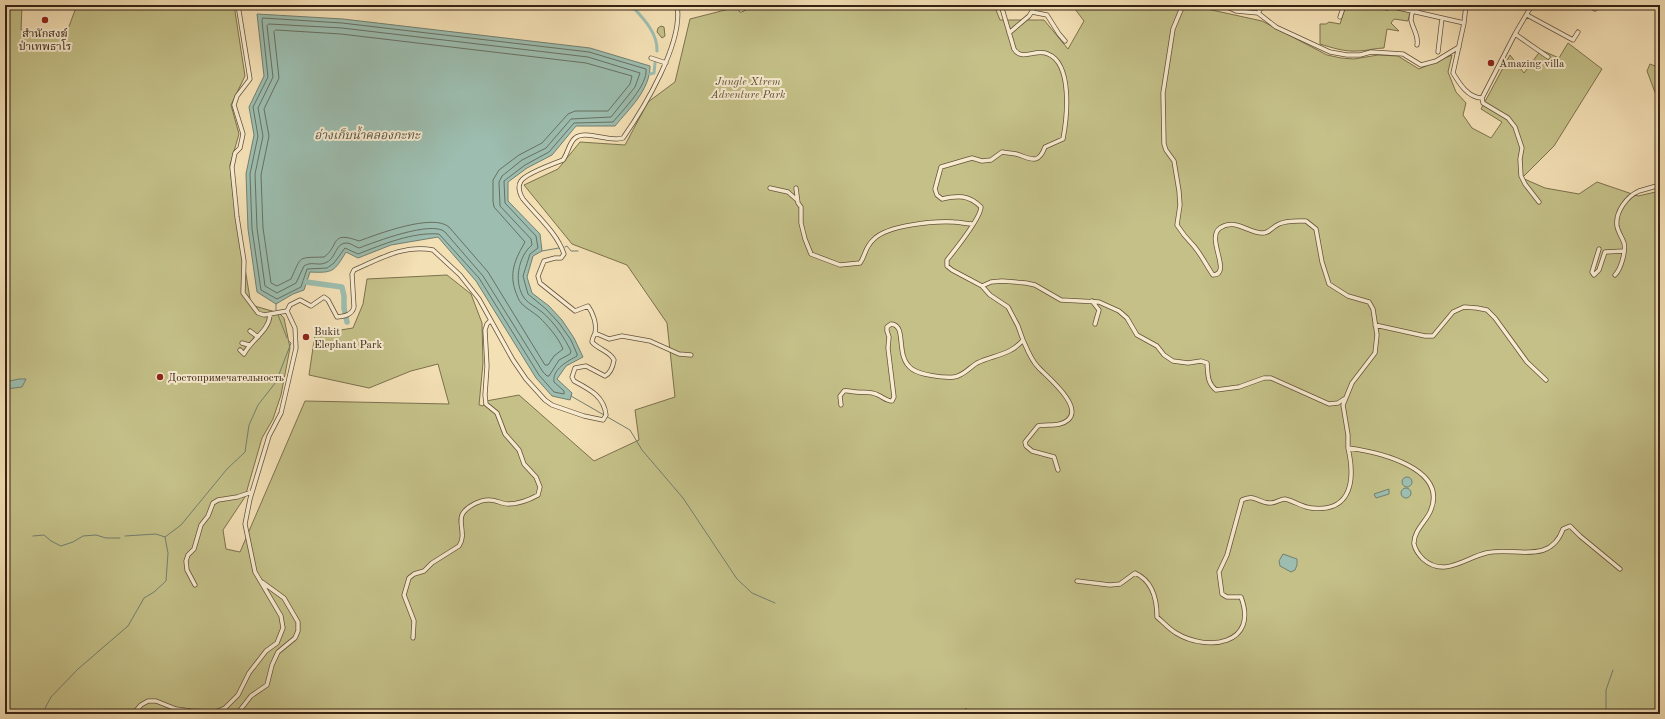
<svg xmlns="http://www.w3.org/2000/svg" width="1665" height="719" font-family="'Old Standard TT','Noto Serif Thai',serif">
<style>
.green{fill:#c4c088;stroke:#7c714e}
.water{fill:#9cbdaf;stroke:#727f71}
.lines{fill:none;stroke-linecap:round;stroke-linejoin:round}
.shore{stroke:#687062;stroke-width:1}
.stream{stroke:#727f71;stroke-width:1}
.canal{stroke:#9cbdaf;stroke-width:3}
.river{stroke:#9cbdaf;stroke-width:5.5}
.street-casing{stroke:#64523c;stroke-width:5}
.street{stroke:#f8ebcf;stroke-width:3.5}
.poi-dot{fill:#8f2418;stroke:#f8ebcf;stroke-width:1.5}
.labels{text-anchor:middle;stroke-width:4;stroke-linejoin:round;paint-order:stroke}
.poi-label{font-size:11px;fill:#342214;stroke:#f8ebcf;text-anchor:start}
.park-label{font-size:11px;font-style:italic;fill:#5f5137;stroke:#f8ebcf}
.water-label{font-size:12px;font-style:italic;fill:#535042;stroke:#f8ebcf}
</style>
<rect width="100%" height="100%" fill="#f4e0b5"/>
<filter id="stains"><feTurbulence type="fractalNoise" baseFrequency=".005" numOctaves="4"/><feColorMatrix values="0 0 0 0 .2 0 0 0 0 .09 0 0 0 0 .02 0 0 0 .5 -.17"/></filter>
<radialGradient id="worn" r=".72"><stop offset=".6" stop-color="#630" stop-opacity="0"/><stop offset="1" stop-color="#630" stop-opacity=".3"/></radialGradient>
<!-- green -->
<path class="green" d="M5,5h17l-1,25 44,7 12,-32h157l11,71 -14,29 8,29 -9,31 3,29 18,111 28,8 5,5 6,30 -9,47 -8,24 -11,19 -17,59 -22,33 3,19 14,3 65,-151 144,3 -11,-40 -27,7 -42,17 -60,-13 6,-41 38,-6 10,-24 4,-25 80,-4 24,19 11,29 1,40 -4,42 4,1 3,-5 33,-6 75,66 45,-21 -4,-30 40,-13 -8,-74 -40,-58 -55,-21 -48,-59 34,-16 22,-27 45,3 23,-43 27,-20 15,-63 43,-11 18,-3h243l6,15h44l24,29 16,-28 -12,-16h117l73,16 65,34 14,3 13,1 24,-4 20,1 21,13 33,-14 -4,17 8,20 10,11 -3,12 9,13 19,10 11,-16 -21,-13 29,-54 14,18 17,-23 18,8 9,-15 34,26 -48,77 -32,32 23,10 34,6 18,-12 41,14 22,-5v523h-1655z
M1346,5h28l12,5 4,-2 20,4 -2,9 -14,-2 -3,4 8,8 -12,-2 -3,19c-9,0 -17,3 -26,3 -13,1 -25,-3 -38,-7v-20h6l3,-2 11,2z
M661,26l3,1 1,9 -3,2 -5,-6 1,-4z
M1650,64l10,4v26l-4,1 -9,-24z"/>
<!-- water -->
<path class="water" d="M257,14l86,5 247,29 60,18c0,24 -21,43 -35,60h-39l-24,29 -25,13 -19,14v19l32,33 2,17 -9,5 -6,21 5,16 17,13 13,14 12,18 9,19 -17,9 -9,13 15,14 -2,7 -18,-4 -16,-18 -60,-97 -38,-44 -47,8 -33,13 -12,-6c-12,20 -13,21 -36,20l-6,18 -11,4 -17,10 -19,-12 -9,-63 -2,-55 8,-39 -5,-28 15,-31z
M19,379h7l-4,8 -16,2 -1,-7z
M1402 482a5 5 0 1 1 10 0a5 5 0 1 1-10 0Z
M1401 493a5 5 0 1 1 10 0a5 5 0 1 1-10 0Z
M1389,489v5l-13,4 -2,-4z
M1283,554l14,5v6l-2,5 -4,2 -11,-6 -1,-5z"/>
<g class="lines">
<!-- shore -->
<path class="shore" d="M263,18l79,5 247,29 57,17c2,16 -23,41 -33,53l-39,1 -25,29 -24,13 -21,16 1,22 31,33 2,12 -8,6 -7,22 5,18 18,15 13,14 12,17 6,14v2c-9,5 -25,13 -23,26l10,9v3l-10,-2 -15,-17 -60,-97 -40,-44c-27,-2 -55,10 -81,20l-13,-6 -11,15 -7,5 -20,1 -6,18 -24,12 -16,-9 -9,-61 -2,-55 8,-38 -5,-29 15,-30 -6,-56z
M269,24l73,4 246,29 52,16 -5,14 -24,30 -40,2 -25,29 -24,12 -20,16 -3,6 1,24 31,33 1,6c-14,11 -19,39 -7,54 4,5 11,8 17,13 12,10 22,25 29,39l-1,3 -11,6 -10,16h-2l-4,-4 -60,-96 -38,-44c-13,-12 -70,10 -86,16 -4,-1 -8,-5 -12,-5 -12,-1 -11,17 -22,20 -7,3 -14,-2 -21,3l-8,17 -19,10 -12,-7 -8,-58 -2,-54 8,-38 -5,-28 15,-31 -6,-51z
M276,30l65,4 245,29 46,13 -2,8 -22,27h-33l-7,3 -26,29 -23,12 -20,15 -6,10v21l1,6 31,35c-9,16 -16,29 -10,48 2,5 3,10 7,14 5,5 11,8 17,13 9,9 19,20 24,32l-9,7 -6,9h-3l-57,-93 -39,-45c-16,-14 -71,7 -90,14 -30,-11 -19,5 -35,16 -27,1 -22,-2 -33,22l-14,7 -6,-3 -8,-55 -2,-53 8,-39 -5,-27 15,-31 -5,-46z"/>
<!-- stream -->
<path class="stream" d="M565,247l2,-1 4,5h7
M542,251l17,-3
M276,304v6
M278,315l9,23
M571,396l59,34 12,20 41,48 54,81 15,14 23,10
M33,536l11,-1 7,6 10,5 12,-4 10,-6 13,-1 10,3h14
M125,536l31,-2 9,3
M42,714l9,-17 27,-28 50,-43 16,-28 10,-6 12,-11 2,-28 -3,-16 16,-12 46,-56 18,-17 4,-27 9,-20 18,-23 15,-39 -2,-2
M1606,714v-24l7,-20"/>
<!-- canal -->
<path class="canal" d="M631,5c12,13 27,28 26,46
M650,74l4,-1 1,-10"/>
<!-- river -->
<path class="river" d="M306,282l36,5 2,9v12l3,14"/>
<defs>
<path id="street" d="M238,5l12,74 -13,17 -3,9 9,29 -3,14 -5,5 -3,14 5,50 7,44 -1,32 15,20 6,2 23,-4 3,-6 10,-5 11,6 13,-9 4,3 9,17c8,-1 15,-2 17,-10l-2,-33 2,-4c25,-11 51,-26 79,-20l27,25 19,24 34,61 13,19 19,21 7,5 32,11 19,4 3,-5c-2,-19 -17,-26 -32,-34l-2,-4 3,-9 11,-2 19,10c6,-3 8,-10 9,-16 -4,-9 -15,-10 -22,-18 0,-4 2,-6 3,-9 2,-9 -2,-20 -7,-27l-13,5 -35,-28 -2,-7 6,-15 11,-3h6l3,-4c-7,-21 -27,-38 -41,-55 -3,-5 -6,-12 -2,-18 4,-7 34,-18 42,-21 5,-7 6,-17 12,-22 10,-9 35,5 48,0 21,-30 61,-96 54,-133
M1183,5l-10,24 -10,64 1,51 2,6 8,11 5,30 1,14 -3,20c5,8 10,14 16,20 8,9 13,20 20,30 20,-1 -8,-37 7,-47 14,-10 27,4 41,5 8,1 11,-6 18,-9 8,-4 19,-3 27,-3l10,8 6,33 7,22 19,12 21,6 4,7 4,26 -2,18 -23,30 -9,22 5,30v13c30,4 102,20 82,64 -4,9 -17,20 -16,32 1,5 5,11 9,15 21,19 42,-1 63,-6 27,-7 64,13 77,-24l7,-3 10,10 40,33
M1223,5l13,6 22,2 18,14 54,25 17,3h13l11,-3 32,2 18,11 15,-4 23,-14
M1380,5l7,3
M1392,5l2,2 70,16
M1466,5l-2,18 -11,50c6,10 15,25 29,25l33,-64 17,-29
M1588,5l7,4
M741,10l9,-5
M1413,10c-1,3 -2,7 -2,10 2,10 8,15 6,25
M1417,11l1,-6
M1032,12l15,3 12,19 6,7
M1258,13l5,-8
M1527,15l46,25 5,-8
M1340,17l4,-12
M1009,33l20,-17 7,-11
M1515,34l33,23
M1438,52l4,-34
M651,58l15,5
M1482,98l1,5 25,15 7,9 7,21 -2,11 1,17 4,8 14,18
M770,188l18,4 9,8
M796,188l2,15 3,4v16l4,16 6,15 29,11 20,-2c6,-8 4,-15 14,-24 14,-14 60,-18 80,-17 7,0 11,2 19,2
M1599,249l-7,23 2,3 5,-5 6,-18 19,-1
M1615,275c6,-6 11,-24 9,-32 -2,-6 -6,-11 -7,-17 -2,-14 10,-30 22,-35 7,-2 14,-4 21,-6
M982,286l9,-4 11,-1 24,2 9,2 26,15 38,2 20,9 8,7 10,17 20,11 7,9 9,6 15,2 13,-2 6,2c1,11 0,20 9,27l23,-3 25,-9h7l58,26 9,-1 6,-4
M1092,301l7,9 -4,14
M1375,325l50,11h8l20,-24 11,-5 13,1 10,2 8,8 32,44 19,18
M250,331l8,6
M595,333l14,6 13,-3 28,5 29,13 12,1
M1023,340c4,9 8,20 15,27 8,9 46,39 30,53 -8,7 -20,4 -30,6l-13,16 1,4 6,5 22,6 4,13
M242,343l7,2
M240,350l4,4c7,-14 25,-23 26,-39
M841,405l-1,-9 4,-5c4,-1 7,1 12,1 8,1 14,-1 22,3 5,2 8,6 14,6l2,-4 -6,-49 1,-11 -2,-6v-4l4,-3c17,1 3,32 21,45 8,6 32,9 42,8 9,-1 15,-9 23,-14 15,-8 33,-7 46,-23l-5,-14 -10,-19 -18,-12 -8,-9 -30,-16 -5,-4v-6c8,-10 34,-43 34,-53 -12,-12 -23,-12 -39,-8l-5,-4 -2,-6 6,-22 31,-9 10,3 9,-1 11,-8c5,1 9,1 14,2 14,4 22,12 29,-7l18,-8c4,-21 10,-75 -15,-85 -12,-6 -26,8 -34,-5l-13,-44
M1077,581l33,4 10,-1 15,-11c18,8 22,26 22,44 6,5 12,12 19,16 31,19 83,12 65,-36h-14l-5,-3 -3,-22 8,-17 15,-55c13,-7 17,4 29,3 5,0 9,-4 14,-4 9,2 17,8 26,9 42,5 44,-30 37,-60
M195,585l-8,-15 -1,-9 2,-6 6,-6 7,-24 7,-9 5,-13 5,-3 19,-3 15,-5
M413,638l1,-17 -10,-26 5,-17 5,-4 10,-3 8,-8 27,-17c8,-11 -2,-25 4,-33 5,-7 18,-14 27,-13 6,0 12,4 18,4 10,0 21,-4 30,-9l2,-8 -4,-10 -12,-13 -5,-14 -14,-16 -8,-21 -11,-9 -1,-9 2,-29 -2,-36 2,-6 3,-3
M133,714l8,-9 7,-4h8l20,8 15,2 24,1 10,-4 13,-13 11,-22 17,-22 11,-8 6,-15 -2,-12 -26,-44 -10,-48 5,-25 19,-63 12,-23 15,-65 -1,-20 -8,-17
M237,714l14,-18 16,-11 5,-20 6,-13 17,-14 3,-7v-9l-14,-24 -22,-16
M963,714l3,-3"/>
</defs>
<!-- street casing -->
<use href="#street" class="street-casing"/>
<!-- street -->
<use href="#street" class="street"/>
</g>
<!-- markers -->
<g class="poi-dot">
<circle cx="45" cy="20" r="4"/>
<circle cx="1491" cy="63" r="4"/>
<circle cx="306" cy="337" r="4"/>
<circle cx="160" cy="377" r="4"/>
</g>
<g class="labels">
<!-- poi labels -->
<g class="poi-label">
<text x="45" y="37" text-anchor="middle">สำนักสงฆ์<tspan x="45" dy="13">ป่าเทพธาโร</tspan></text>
<text x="1499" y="67">Amazing villa</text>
<text x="314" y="335">Bukit<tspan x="314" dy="13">Elephant Park</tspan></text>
<text x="168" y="381">Достопримечательность</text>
</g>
<!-- park labels -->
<g class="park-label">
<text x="748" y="85">Jungle Xtrem<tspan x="748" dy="13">Adventure Park</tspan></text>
</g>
<!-- water labels -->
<g class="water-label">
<text x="367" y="139">อ่างเก็บน้ำคลองกะทะ</text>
</g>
</g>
<!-- margin -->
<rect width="1665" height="719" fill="none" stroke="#f4e0b5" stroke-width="20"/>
<rect x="6" y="6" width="1653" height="707" fill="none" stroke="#342214" stroke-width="2"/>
<rect x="10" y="10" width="1645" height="699" fill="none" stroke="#342214"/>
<rect width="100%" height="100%" filter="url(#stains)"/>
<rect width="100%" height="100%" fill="url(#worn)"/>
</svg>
